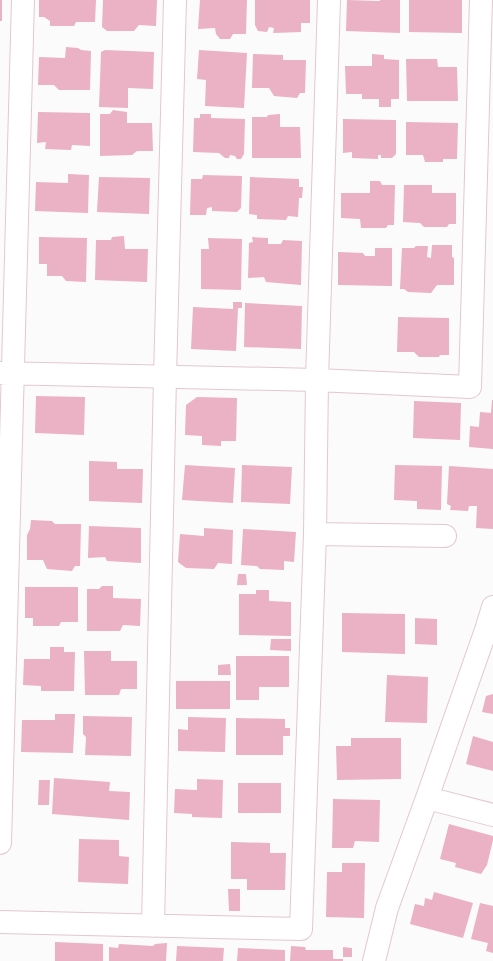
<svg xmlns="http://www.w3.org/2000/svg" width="493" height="961" font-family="'Playfair Display',serif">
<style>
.building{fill:#ebb1c4}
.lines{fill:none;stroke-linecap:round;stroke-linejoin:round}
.minor-casing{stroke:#e3c7d0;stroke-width:24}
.minor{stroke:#fff;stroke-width:22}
</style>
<rect width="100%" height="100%" fill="#fbfbfb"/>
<!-- building -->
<path class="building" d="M0,0h2v21h-2z
M39,0h57l-1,22h-19l-2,4h-24v-5l-6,-4h-5z
M103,0h54l-1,26 -17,-1 -5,6h-27l-5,-4z
M200,0h47l-1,34h-13l-3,5h-10l-4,-5 -1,-6 -17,1z
M255,0h55v23h-9v9l-28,1 1,-5 -5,-1 -2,5 -9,-1 -3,-6z
M347,0l33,1v-1h20v33l-54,-2z
M409,0h53v33l-53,-1z
M66,47l12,1 3,2 10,1 -1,39h-31l-5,-5h-16l1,-28 26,1z
M105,50l49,2 -1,37 -25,-1v20l-29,-1 2,-55z
M199,50l48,3 -3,55 -39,-2 1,-26 -9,-1z
M253,54l30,1v5h23l-1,33h-5l-3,5 -23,-2 -5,-8h-17z
M372,54l12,1v4l15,1v39h-8v8h-12v-8h-17v-5h-16l-1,-28h27z
M406,59h31l1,8h19l1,34h-51z
M113,110l14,2v11h25l1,28h-16l-5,4 -32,1v-42h10z
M38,112l52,1v33l-18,-1 -1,5 -26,-1 1,-7 -9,1z
M200,114h11v4l34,1 -1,35 -3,5h-4l-2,-3 -5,-1 -1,3h-4l-6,-5 -26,-1 1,-34h6z
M280,114v13h20l1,31h-49v-41h15l1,-2z
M343,119l53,1v34l-4,4h-11v-3h-3v4l-26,-1v-6l-9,1z
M406,122l52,1 -1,36h-14v3h-18l-2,-7h-17z
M68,174l21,1 -1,38 -53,-2 1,-29 32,1z
M203,175l39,1 -1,32 -4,4 -25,-1v-4l-5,1 -1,7h-16l1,-36h11z
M99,177l51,1 -1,36 -52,-2z
M250,177l49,2v8h4l-1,11h-3l-1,19 -10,-1 -2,4 -29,-1v-4l-8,-1z
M370,181h10l2,4h13l-1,40h-6l-2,3h-25l-1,-9 -19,-1v-25h29z
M404,185h28v8h24v31h-7l-2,3h-23l-4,-4 -17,-1z
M124,236l1,13h23l-1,33 -52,-2 1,-40h15l1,-3z
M39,237l48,1 -1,44 -20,-1 -4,-5h-15v-12h-8z
M252,237l16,1v6h13l2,-4 19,1 -1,44 -35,-3 -2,-5 -16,1 1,-35 4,-1z
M208,238l34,1 -1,51 -40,-1v-40h8z
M432,245h20v12l2,1v27h-17l-6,8 -23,-1 -4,-3h-4l2,-41h12l2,-2h12l-1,11 4,1z
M375,248h17v38l-54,-1v-33l25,1 2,3h10z
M233,302h9v6h-4l-2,43 -45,-2 2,-42 40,2z
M245,303l57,3 -1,43 -57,-2z
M398,317l51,1v37h-9l-1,2h-20l-5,-5h-17z
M36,396l49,1 -1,38 -49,-2z
M197,397l40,1 -1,43h-15v5l-19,-1v-9l-17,-1 1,-30z
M492,400h1v49l-24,-2 1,-21 9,1 1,-15 11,1z
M414,401l47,2 -1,37 -47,-2z
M89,461l28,1v7h26l-1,34 -53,-2z
M185,465l50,3 -2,35 -51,-3z
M242,465l50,2 -2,37 -49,-2z
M395,465l47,1 -1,44 -24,-1v-8l-23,-1z
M449,466l44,3v60l-17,-1 1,-22h-8l-1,5 -18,-1 1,-4 -4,-2z
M31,520l21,1 3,3h26l-1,42h-5l-3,5 -25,-2 -4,-9h-16v-25l3,-6z
M89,526l52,2v35l-34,-2 -2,-4 -17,1z
M204,528l29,2 -1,34 -14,-1 -4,6 -28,-1 -8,-6 2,-28 24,2z
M243,529l53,3 -2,30 -10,-1v9l-24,-1 -3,-3 -16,-1z
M238,574h8l1,11h-10z
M102,586h11v12l28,1 -1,27 -17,-1 -3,6h-33v-42h12z
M25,587h53v35h-17l-2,4h-26v-8h-8z
M256,590h13v11l22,1v34l-52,-1v-41h17z
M342,613l63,1v40l-63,-2z
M415,618l22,1v26l-22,-1z
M271,639h20v12l-21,-1z
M50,647h14v5h11l-1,39h-33v-5l-18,-1 1,-26h26z
M84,651h27v10h26v28h-16l-2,6h-34z
M236,656h53v31h-30v13h-23z
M230,664l1,11h-13v-10z
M387,675l41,2 -1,46 -42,-1z
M176,681h54v28h-54z
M493,694v20l-11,-2 4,-16z
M55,714h20l-2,39 -52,-1 1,-32h33z
M83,716l49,1 -1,39 -46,-1 1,-18 -3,-3z
M188,717l38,1 -1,34 -47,-1v-22l10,1z
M236,718l49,1v9h5v8h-7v19h-47z
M473,736l20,6v29l-27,-7z
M351,738h50v41l-64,1 -1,-34h15z
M54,778l56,4 -1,9 21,1 -1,28 -77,-6z
M197,779l26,1 -1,38 -30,-1v-3l-18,-1 1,-24 22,1z
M39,780h11l-1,25h-11z
M238,783h43v30h-43z
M333,799l47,1 -1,42 -24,-1 -2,7h-21z
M449,824l44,12v4l-6,25 -6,9 -26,-7 1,-4 -16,-4z
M79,839l40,1v16l10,1 -1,27 -50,-2z
M231,842l39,1v10h16l-1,37h-38v-11h-16z
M342,863h23l-1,55 -38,-1 1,-45h15z
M228,889h12v22h-11z
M434,892l39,11 -10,35 -53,-14 5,-20 9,2 1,-8 7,2z
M480,903l13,3v47l-7,-2 2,-8 -17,-4z
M55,942l48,2v17h-48z
M167,943l-1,18h-57v-14l9,1 1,-4 34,2 2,-2z
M177,946l47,2 -1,13h-47z
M291,946l14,1 1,3h27v9h10v2h-53z
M343,947l9,1v9h-9z
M238,948l47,2v11h-48z"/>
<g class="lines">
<defs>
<path id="minor" d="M0,373l317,7 153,7 11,-387
M315,534l130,2
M427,798l66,17
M0,843l23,-843
M0,922l301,7 14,-395 2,-154 12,-380
M153,926l12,-549 10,-377
M374,961l13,-53 40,-110 59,-168 7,-23"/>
</defs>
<!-- minor casing -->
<use href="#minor" class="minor-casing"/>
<!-- minor -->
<use href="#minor" class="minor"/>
</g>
</svg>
